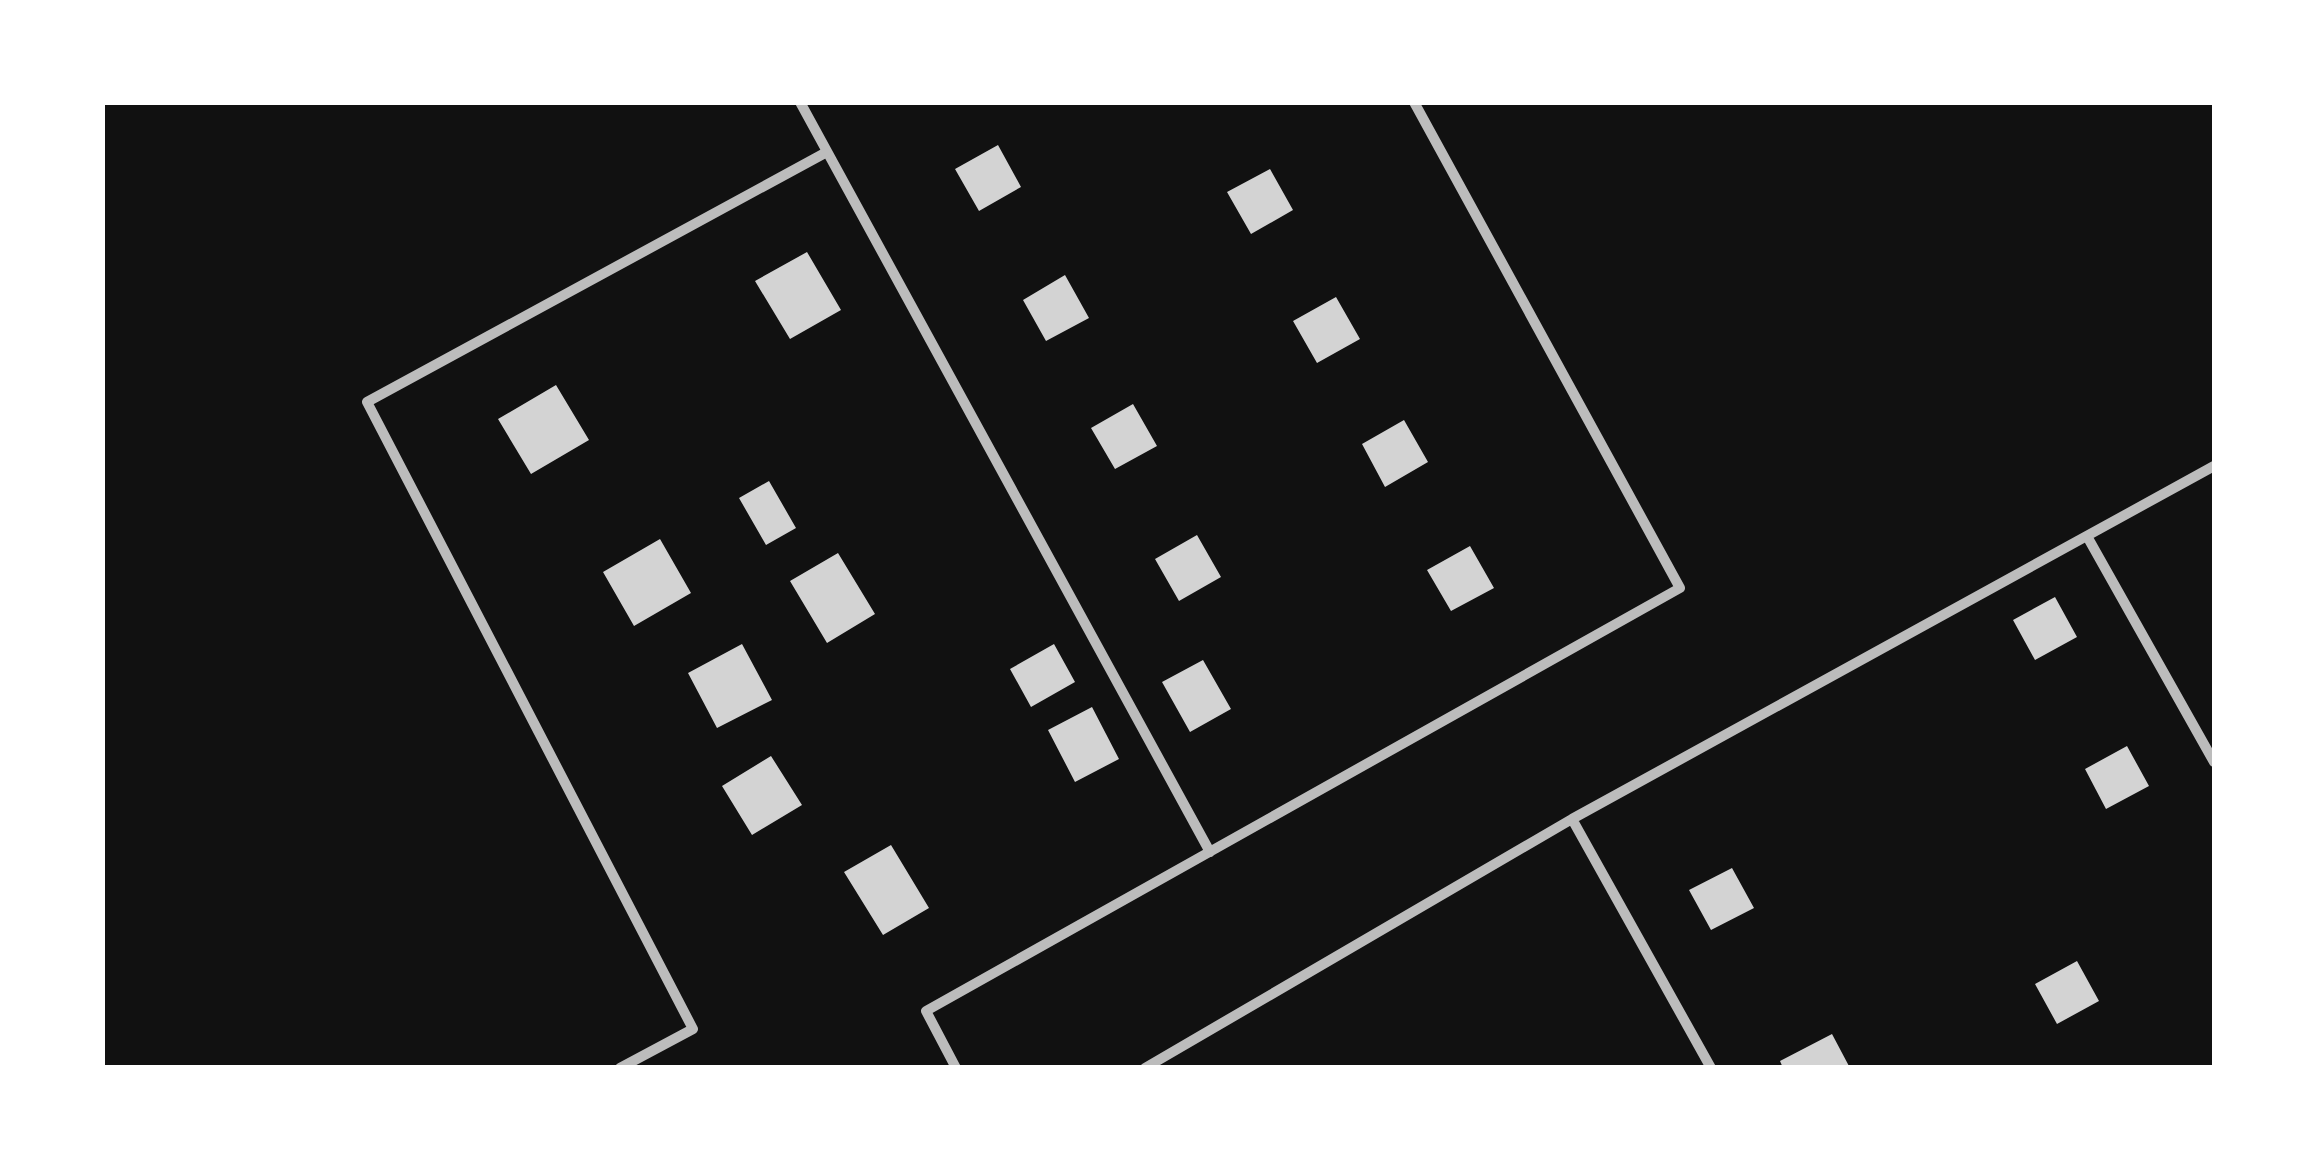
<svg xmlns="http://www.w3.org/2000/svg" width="2317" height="1170" font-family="'Open Sans',sans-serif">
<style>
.building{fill:#d3d3d3}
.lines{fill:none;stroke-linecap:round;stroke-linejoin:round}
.minor{stroke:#bcbcbc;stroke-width:10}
</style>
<rect width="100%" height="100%" fill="#111"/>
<!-- building -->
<path class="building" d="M998,145l23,42 -42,24 -24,-42z
M1270,169l23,41 -42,24 -24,-42z
M807,252l34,58 -51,29 -35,-58z
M1065,275l24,43 -43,23 -23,-41z
M1336,297l24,42 -43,24 -24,-42z
M556,385l33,55 -58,34 -33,-55z
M1133,404l24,42 -42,23 -24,-41z
M1404,420l24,42 -43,25 -23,-43z
M769,481l27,47 -30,17 -27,-47z
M1197,535l24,42 -42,24 -24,-42z
M660,539l31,54 -57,33 -31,-54z
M1470,546l24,42 -43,23 -24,-41z
M838,553l37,61 -48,29 -37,-62z
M2055,597l22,40 -42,23 -22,-40z
M742,644l30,56 -55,28 -29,-55z
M1054,644l21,38 -44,25 -21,-38z
M1203,660l28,49 -41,23 -28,-50z
M1092,707l27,52 -44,23 -27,-52z
M2127,746l22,40 -43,23 -21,-40z
M771,756l31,49 -50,30 -30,-49z
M891,845l38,63 -46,27 -39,-63z
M1732,868l22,40 -43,22 -22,-40z
M2077,961l22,40 -42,23 -22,-40z
M1832,1034l18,34h-67l-3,-7z"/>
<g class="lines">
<!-- minor -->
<path class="minor" d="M800,102l410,750
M2088,538l126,224
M1572,819l139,249
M620,1068l73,-39 -326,-627 458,-249
M956,1068l-30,-57 754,-423 -266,-486
M1145,1068l427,-249 642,-353"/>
</g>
<!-- border -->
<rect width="2317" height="1170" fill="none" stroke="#ffffff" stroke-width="210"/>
</svg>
